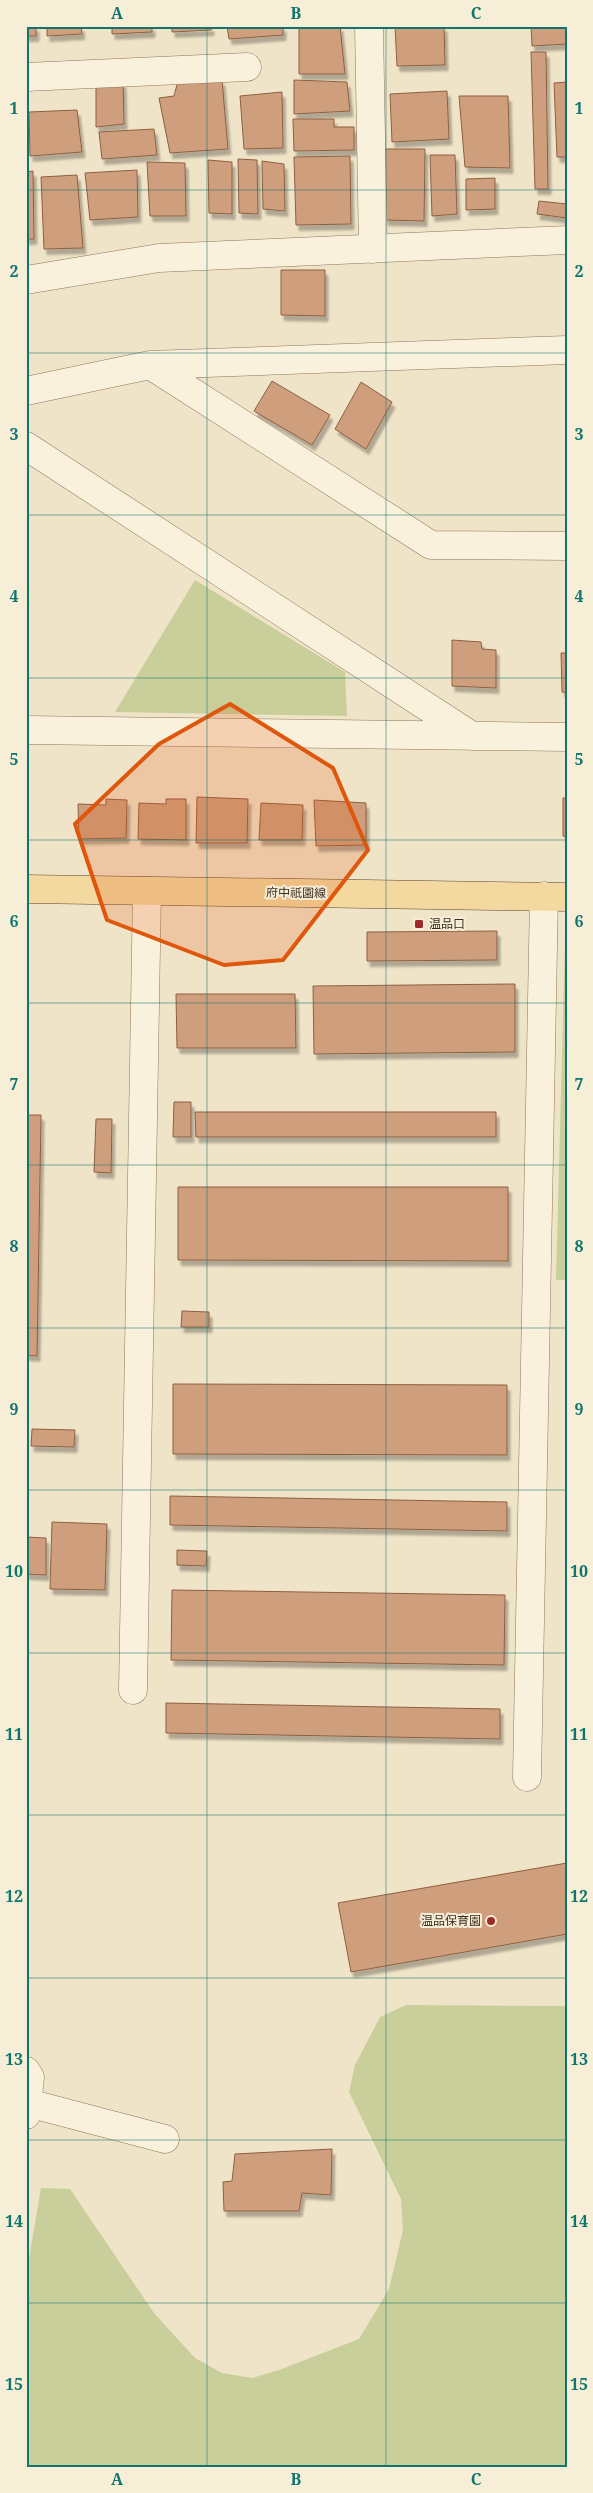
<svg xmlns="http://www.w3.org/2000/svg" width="593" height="2493" font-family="'Noto Serif','Noto Sans JP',serif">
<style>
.green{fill:#c9cf9b}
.building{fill:#cf9f7d;stroke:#8d5f41;filter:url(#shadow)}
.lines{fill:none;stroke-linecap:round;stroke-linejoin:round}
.minor-casing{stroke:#8d765c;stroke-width:29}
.major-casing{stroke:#5b4430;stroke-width:29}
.minor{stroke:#faf1dc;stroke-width:28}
.major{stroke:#f3d9a0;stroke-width:28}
.marked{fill:#df570d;fill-opacity:0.2;stroke:#df570d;stroke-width:4;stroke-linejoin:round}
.grid{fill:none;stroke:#0f766e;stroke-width:1;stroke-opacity:0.55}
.poi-dot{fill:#9e2a2b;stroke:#f7eed8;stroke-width:2}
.labels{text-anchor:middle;stroke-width:4;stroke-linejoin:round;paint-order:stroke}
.street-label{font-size:12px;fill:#3d2e20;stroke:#f7eed8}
.poi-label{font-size:12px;fill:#3d2e20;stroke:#f7eed8;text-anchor:start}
.neatline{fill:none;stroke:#0f766e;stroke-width:2}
.grid-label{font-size:16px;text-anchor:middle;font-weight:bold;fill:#0f766e}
</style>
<defs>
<filter id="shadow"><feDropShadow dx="3" dy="5.5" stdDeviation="1" flood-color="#0004"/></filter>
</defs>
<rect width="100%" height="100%" fill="#f0e4c8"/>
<!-- green -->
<path class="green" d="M195,580l150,92 2,44 -232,-4z
M565,940l2,340h-11z
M406,2005l161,1v461h-541v-191l15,-88 29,1 84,124 41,45 27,15 30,5 27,-8 80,-31 30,-50 14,-59 -2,-31 -52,-107 6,-27 25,-48z"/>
<!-- building -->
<path class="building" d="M26,26h10v10h-10z
M47,26h34l1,8 -35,2z
M112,26h40v6l-40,2z
M172,26h39v4l-39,2z
M227,26h56v9l-54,4z
M299,26h41l5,48h-46z
M395,26h49l1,39 -48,1z
M531,26h36v18l-35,2z
M531,52h15l2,137h-13z
M222,80l6,69 -58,4 -11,-55 15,-2 4,-15z
M294,80l53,2 3,29 -56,3z
M96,82h27l1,42 -28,3z
M567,82v75h-10l-3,-74z
M447,91l2,48 -57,3 -2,-48z
M282,92l1,56 -39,1 -4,-53z
M459,96h49l2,72 -45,-1z
M77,110l5,42 -52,4 -1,-44z
M293,119h41v8h20v23l-60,1z
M154,129l3,26 -55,4 -3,-27z
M383,149h42l-1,72 -39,-1z
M430,155h25l2,59 -25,2z
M350,156l1,68 -55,1 -2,-68z
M238,159l19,1 1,54 -19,-1z
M208,160l24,2v52l-23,-1z
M262,161l22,3 1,47 -22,-2z
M147,162l38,1 1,53h-36z
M137,170l1,47 -48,3 -5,-47z
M33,171l1,68h-8v-67z
M77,175l6,73 -39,1 -3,-72z
M495,178v31l-29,1v-31z
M539,201l28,3v14l-30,-4z
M281,270h44v46l-44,-1z
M272,381l58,34 -18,30 -58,-34z
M361,382l31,20 -26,47 -31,-20z
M452,640l29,2 1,7 14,1v38l-44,-2z
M561,653h6v40l-5,-1z
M197,797l51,2 -1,44h-51z
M563,798h4v39l-4,-1z
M106,799l21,1 -1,38 -47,1 -1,-35 28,1z
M166,799h20v41l-48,-1 1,-36 27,1z
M314,800l52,3v42l-50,1z
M261,803l42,2 -1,35h-43z
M497,931v29l-130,1v-29z
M515,984v68l-201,2 -1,-68z
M176,994h119l1,54h-119z
M174,1102h17v35h-18z
M195,1112h301v25h-300z
M26,1115h15l-4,241 -11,-1z
M96,1119h16l-1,54 -17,-1z
M178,1187h330v74l-330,-1z
M182,1311l27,1v15h-28z
M173,1384l334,1v70l-334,-1z
M32,1429l43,1 -1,17 -43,-1z
M170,1496l337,6v29l-337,-6z
M52,1522l55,2 -2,66 -55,-1z
M26,1537l20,1v37l-20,-1z
M177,1550l30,1 -1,15 -29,-1z
M172,1590l333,5 -1,70 -333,-5z
M166,1703l334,6v30l-334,-6z
M567,1863v71l-216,38 -13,-69z
M332,2149l-1,46 -29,-2 -3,18h-75l-1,-29 9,-1 3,-27z"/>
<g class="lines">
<defs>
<path id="minor" d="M369,26l4,223
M26,77l221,-10
M26,280l133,-22 408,-18
M150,365l281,180 136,1
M26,391l124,-26 417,-15
M26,446l446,290
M26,730l541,7
M133,1690l14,-799
M527,1777l17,-881
M26,2071l4,6 -4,38
M28,2103l137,36"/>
<path id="major" d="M26,889l541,8"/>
</defs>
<!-- minor casing -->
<use href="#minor" class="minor-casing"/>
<!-- major casing -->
<use href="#major" class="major-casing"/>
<!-- minor -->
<use href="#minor" class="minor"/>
<!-- major -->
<use href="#major" class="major"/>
</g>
<!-- marked area -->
<path class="marked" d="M230,704l103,64 35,82 -85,110 -59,5 -117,-45 -32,-96 84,-80z"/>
<!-- grid -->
<path class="grid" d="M207,26v2441M386,26v2441M26,190h541M26,353h541M26,515h541M26,678h541M26,840h541M26,1003h541M26,1165h541M26,1328h541M26,1490h541M26,1653h541M26,1815h541M26,1978h541M26,2140h541M26,2303h541"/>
<!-- markers -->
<g class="poi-dot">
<rect x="414" y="919" width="10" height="10" rx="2.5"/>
<circle cx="491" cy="1921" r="5"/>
</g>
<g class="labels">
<!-- street labels -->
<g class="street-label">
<text transform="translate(296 893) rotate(1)" y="4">府中祇園線</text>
</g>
<!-- poi labels -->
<g class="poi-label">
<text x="429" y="928">温品口</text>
<text x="481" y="1925" text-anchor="end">温品保育園</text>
</g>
</g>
<!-- border -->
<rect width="593" height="2493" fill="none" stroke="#f7eed8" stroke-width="55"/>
<rect x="28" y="28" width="538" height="2438" class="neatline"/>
<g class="grid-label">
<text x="117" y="19">A</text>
<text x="296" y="19">B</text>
<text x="476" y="19">C</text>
<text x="14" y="114">1</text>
<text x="579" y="114">1</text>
<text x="14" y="277">2</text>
<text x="579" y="277">2</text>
<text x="14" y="440">3</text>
<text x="579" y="440">3</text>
<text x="14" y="602">4</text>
<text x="579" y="602">4</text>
<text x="14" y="765">5</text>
<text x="579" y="765">5</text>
<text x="14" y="927">6</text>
<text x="579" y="927">6</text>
<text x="14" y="1090">7</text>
<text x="579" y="1090">7</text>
<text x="14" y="1252">8</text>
<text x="579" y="1252">8</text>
<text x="14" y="1415">9</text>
<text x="579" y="1415">9</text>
<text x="14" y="1577">10</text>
<text x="579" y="1577">10</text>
<text x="14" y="1740">11</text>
<text x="579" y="1740">11</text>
<text x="14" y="1902">12</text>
<text x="579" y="1902">12</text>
<text x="14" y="2065">13</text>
<text x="579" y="2065">13</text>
<text x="14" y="2227">14</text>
<text x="579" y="2227">14</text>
<text x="14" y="2390">15</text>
<text x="579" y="2390">15</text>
<text x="117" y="2485">A</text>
<text x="296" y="2485">B</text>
<text x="476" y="2485">C</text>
</g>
</svg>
